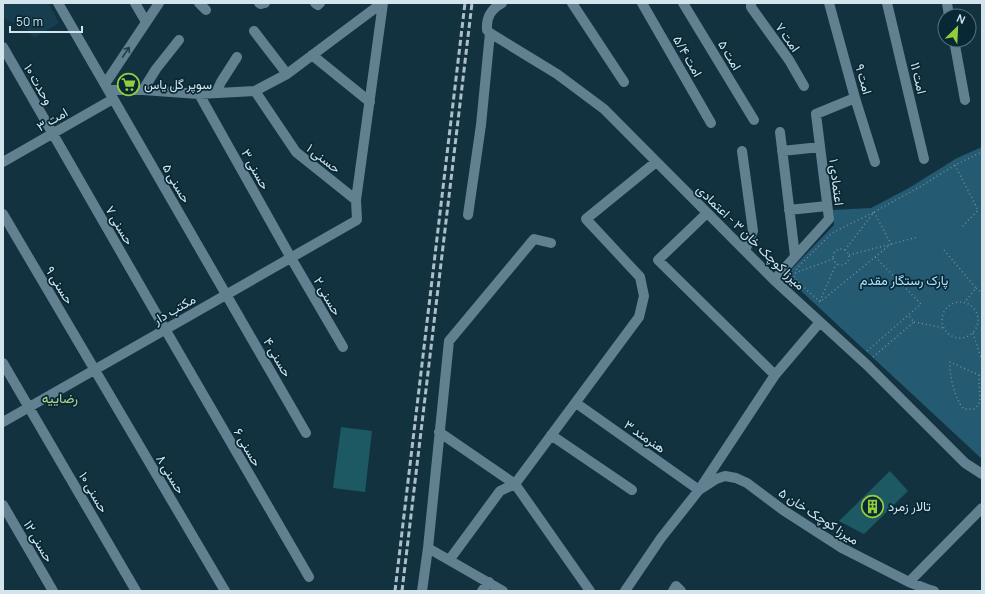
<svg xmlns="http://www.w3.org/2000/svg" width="985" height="594" font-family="Manrope,Vazirmatn,sans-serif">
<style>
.built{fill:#163e4f}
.green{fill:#245a72}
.building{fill:#1c5963}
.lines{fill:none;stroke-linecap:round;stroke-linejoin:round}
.path{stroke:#748c97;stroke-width:1.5;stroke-dasharray:1 3;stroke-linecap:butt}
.minor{stroke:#618191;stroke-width:10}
.rail{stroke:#abbfc9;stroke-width:3;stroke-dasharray:6 3;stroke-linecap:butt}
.oneway{stroke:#1e3e4d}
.labels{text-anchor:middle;stroke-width:3.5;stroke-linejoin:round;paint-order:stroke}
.street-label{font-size:13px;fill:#d3e4ed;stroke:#082836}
.poi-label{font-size:13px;fill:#d3e4ed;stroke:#082836;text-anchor:start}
.park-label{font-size:13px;fill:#b0e4ff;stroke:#082836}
.neighbourhood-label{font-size:14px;fill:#b5d58e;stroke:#082836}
</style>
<rect width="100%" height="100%" fill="#133240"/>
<!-- built -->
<path class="built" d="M3,3h45l11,20 -25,15 -7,-9 -24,-11z"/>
<!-- green -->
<path class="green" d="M982,147v312l-197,-183 49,-51 -1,-15 38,-2 38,-20 48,-30z"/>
<!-- building -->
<path class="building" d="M341,427l31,4 -7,61 -32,-4z
M890,471l18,20 -44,43 -25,-13z"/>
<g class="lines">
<!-- path -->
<path class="path" d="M955,165l23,45 -16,17
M874,212l17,32 -71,58 -26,-24 3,-10 35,-35z
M833 257a8 8 0 1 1 16 0a8 8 0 1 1-16 0Z
M845,250l29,-38 49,-27 32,-20 27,-13
M944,250l32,38 -11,14
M849,255l69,-18
M795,273l38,-14
M976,288l6,5
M820,301l16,-37
M942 320a18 18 0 1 1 36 0a18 18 0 1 1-36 0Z
M914,322l30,6
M973,333l9,28
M867,351l54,-47 -46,-47
M873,357l41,-35 -6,-7
M979,375l1,27 -5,7h-11c-9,-9 -15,-34 -14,-47l29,13 3,-1"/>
<!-- minor -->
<path class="minor" d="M58,3l248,430
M135,3l11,19
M199,3l7,7
M259,3l2,1 4,-1
M315,3l3,2 2,-2
M502,3c-11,6 -16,14 -15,27l3,3 67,41 47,35 170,171 93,85 98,98 17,11
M572,3l52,79
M642,3l69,120
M683,3l71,117
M751,3v4l38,53 15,26
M829,3l26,95 20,64
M887,3l37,156
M947,3l2,13
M254,31l33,43
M954,40l11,60
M3,47l162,282 144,248
M312,55l58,47
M105,84l54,-81
M108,90h35l56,4 56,-3 32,-17 95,-71
M143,90l13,-21 23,-29
M255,91l41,61 60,48
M216,93l5,-11 16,-25
M199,94l92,164 52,89
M780,132l15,124
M742,151l11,80 -8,20
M782,151l38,-4
M3,162l110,-63
M789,210l38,-4
M707,213l-49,47 117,115
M3,214l222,377
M468,215l13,-90 9,-92
M774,280l55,-61 -13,-105 39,-16
M3,363l133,228
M576,403l123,87 17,-11 9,-3 11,2 11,5 36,27 59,38 67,34 18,7 7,2
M3,422l354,-202 -1,-20 27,-197
M439,432l76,52
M551,435l81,55
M3,505l50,86
M428,548l75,43
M450,559l50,-68 15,-7
M909,582l73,-74
M422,591l6,-43 21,-207 85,-102 17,4
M482,591l7,-9
M590,591l-75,-107 124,-167 5,-21 -4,-19 -54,-58 70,-57
M625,591l36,-53 38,-48 76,-115 45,-53
M673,591l3,-5 5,5"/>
<!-- rail -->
<path class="rail" d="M395,591l70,-588
M402,591l70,-588"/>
</g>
<!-- one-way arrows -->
<defs><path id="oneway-shaft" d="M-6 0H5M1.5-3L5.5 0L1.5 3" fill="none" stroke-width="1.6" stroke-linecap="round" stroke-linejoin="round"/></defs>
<use class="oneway" href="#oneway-shaft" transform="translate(126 52) rotate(-56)"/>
<!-- icons -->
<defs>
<symbol id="supermarket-ring" viewBox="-11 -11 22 22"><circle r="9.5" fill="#082836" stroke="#95cc3b" stroke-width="1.5"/><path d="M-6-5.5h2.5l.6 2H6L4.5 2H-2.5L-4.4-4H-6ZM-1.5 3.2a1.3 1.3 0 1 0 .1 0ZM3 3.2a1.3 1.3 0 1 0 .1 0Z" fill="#95cc3b"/></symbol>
<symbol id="building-ring" viewBox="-11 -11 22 22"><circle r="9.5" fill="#082836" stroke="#95cc3b" stroke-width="1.5"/><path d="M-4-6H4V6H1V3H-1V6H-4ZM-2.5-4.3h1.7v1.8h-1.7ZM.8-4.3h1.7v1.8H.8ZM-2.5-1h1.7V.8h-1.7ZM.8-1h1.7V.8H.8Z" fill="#95cc3b"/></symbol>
</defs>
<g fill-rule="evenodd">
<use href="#supermarket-ring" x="116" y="72" width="25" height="25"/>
<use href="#building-ring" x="860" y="494" width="25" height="25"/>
</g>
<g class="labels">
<!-- street labels -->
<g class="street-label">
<text transform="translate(788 37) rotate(55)" y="5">امت ۷</text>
<text transform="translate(730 55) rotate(59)" y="5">امت ۵</text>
<text transform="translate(688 56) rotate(60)" y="5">امت ۵/۴</text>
<text transform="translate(919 78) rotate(77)" y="5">امت ۱۱</text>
<text transform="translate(864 79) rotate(74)" y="5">امت ۹</text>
<text transform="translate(39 84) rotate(60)" y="5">وحدت ۱۰</text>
<text transform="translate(52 119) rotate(-30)" y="5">امت ۳</text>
<text transform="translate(324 158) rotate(38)" y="5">حسنی ۱</text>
<text transform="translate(256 169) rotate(61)" y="5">حسنی ۳</text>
<text transform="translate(837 182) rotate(83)" y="5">اعتمادی ۱</text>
<text transform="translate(177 183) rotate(60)" y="5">حسنی ۵</text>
<text transform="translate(120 225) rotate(60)" y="5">حسنی ۷</text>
<text transform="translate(751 237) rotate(44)" y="5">میرزا کوچک خان ۳ - اعتمادی</text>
<text transform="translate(60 285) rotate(59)" y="5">حسنی ۹</text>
<text transform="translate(328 296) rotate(60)" y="5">حسنی ۲</text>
<text transform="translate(174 309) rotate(-30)" y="5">مکتب دار</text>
<text transform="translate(278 357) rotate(60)" y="5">حسنی ۴</text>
<text transform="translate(645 436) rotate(35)" y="5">هنرمند ۳</text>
<text transform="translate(248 447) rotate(60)" y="5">حسنی ۶</text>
<text transform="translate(171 474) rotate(59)" y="5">حسنی ۸</text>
<text transform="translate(94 492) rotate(60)" y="5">حسنی ۱۰</text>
<text transform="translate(819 516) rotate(33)" y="5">میرزا کوچک خان ۵</text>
<text transform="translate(39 541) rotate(60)" y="5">حسنی ۱۲</text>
</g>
<!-- poi labels -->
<g class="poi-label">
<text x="144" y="89">سوپر گل یاس</text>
<text x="888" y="511">تالار زمرد</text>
</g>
<!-- park labels -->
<g class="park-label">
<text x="904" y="285">پارک رستگار مقدم</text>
</g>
<!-- neighbourhood labels -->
<g class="neighbourhood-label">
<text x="60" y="403">رضاییه</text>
</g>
</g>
<!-- border -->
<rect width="985" height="594" fill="none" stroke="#d3e4ed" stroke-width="8"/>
<!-- north arrow -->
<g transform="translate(957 28) rotate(24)"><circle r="19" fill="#082836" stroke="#59737f"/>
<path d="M0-3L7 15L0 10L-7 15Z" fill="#95cc3b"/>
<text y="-6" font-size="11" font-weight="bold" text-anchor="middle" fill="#d3e4ed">N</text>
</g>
<!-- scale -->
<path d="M10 26v6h72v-6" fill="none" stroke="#d3e4ed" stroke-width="2"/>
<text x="16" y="26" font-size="12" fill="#d3e4ed" stroke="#082836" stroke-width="3" paint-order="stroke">50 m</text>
</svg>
